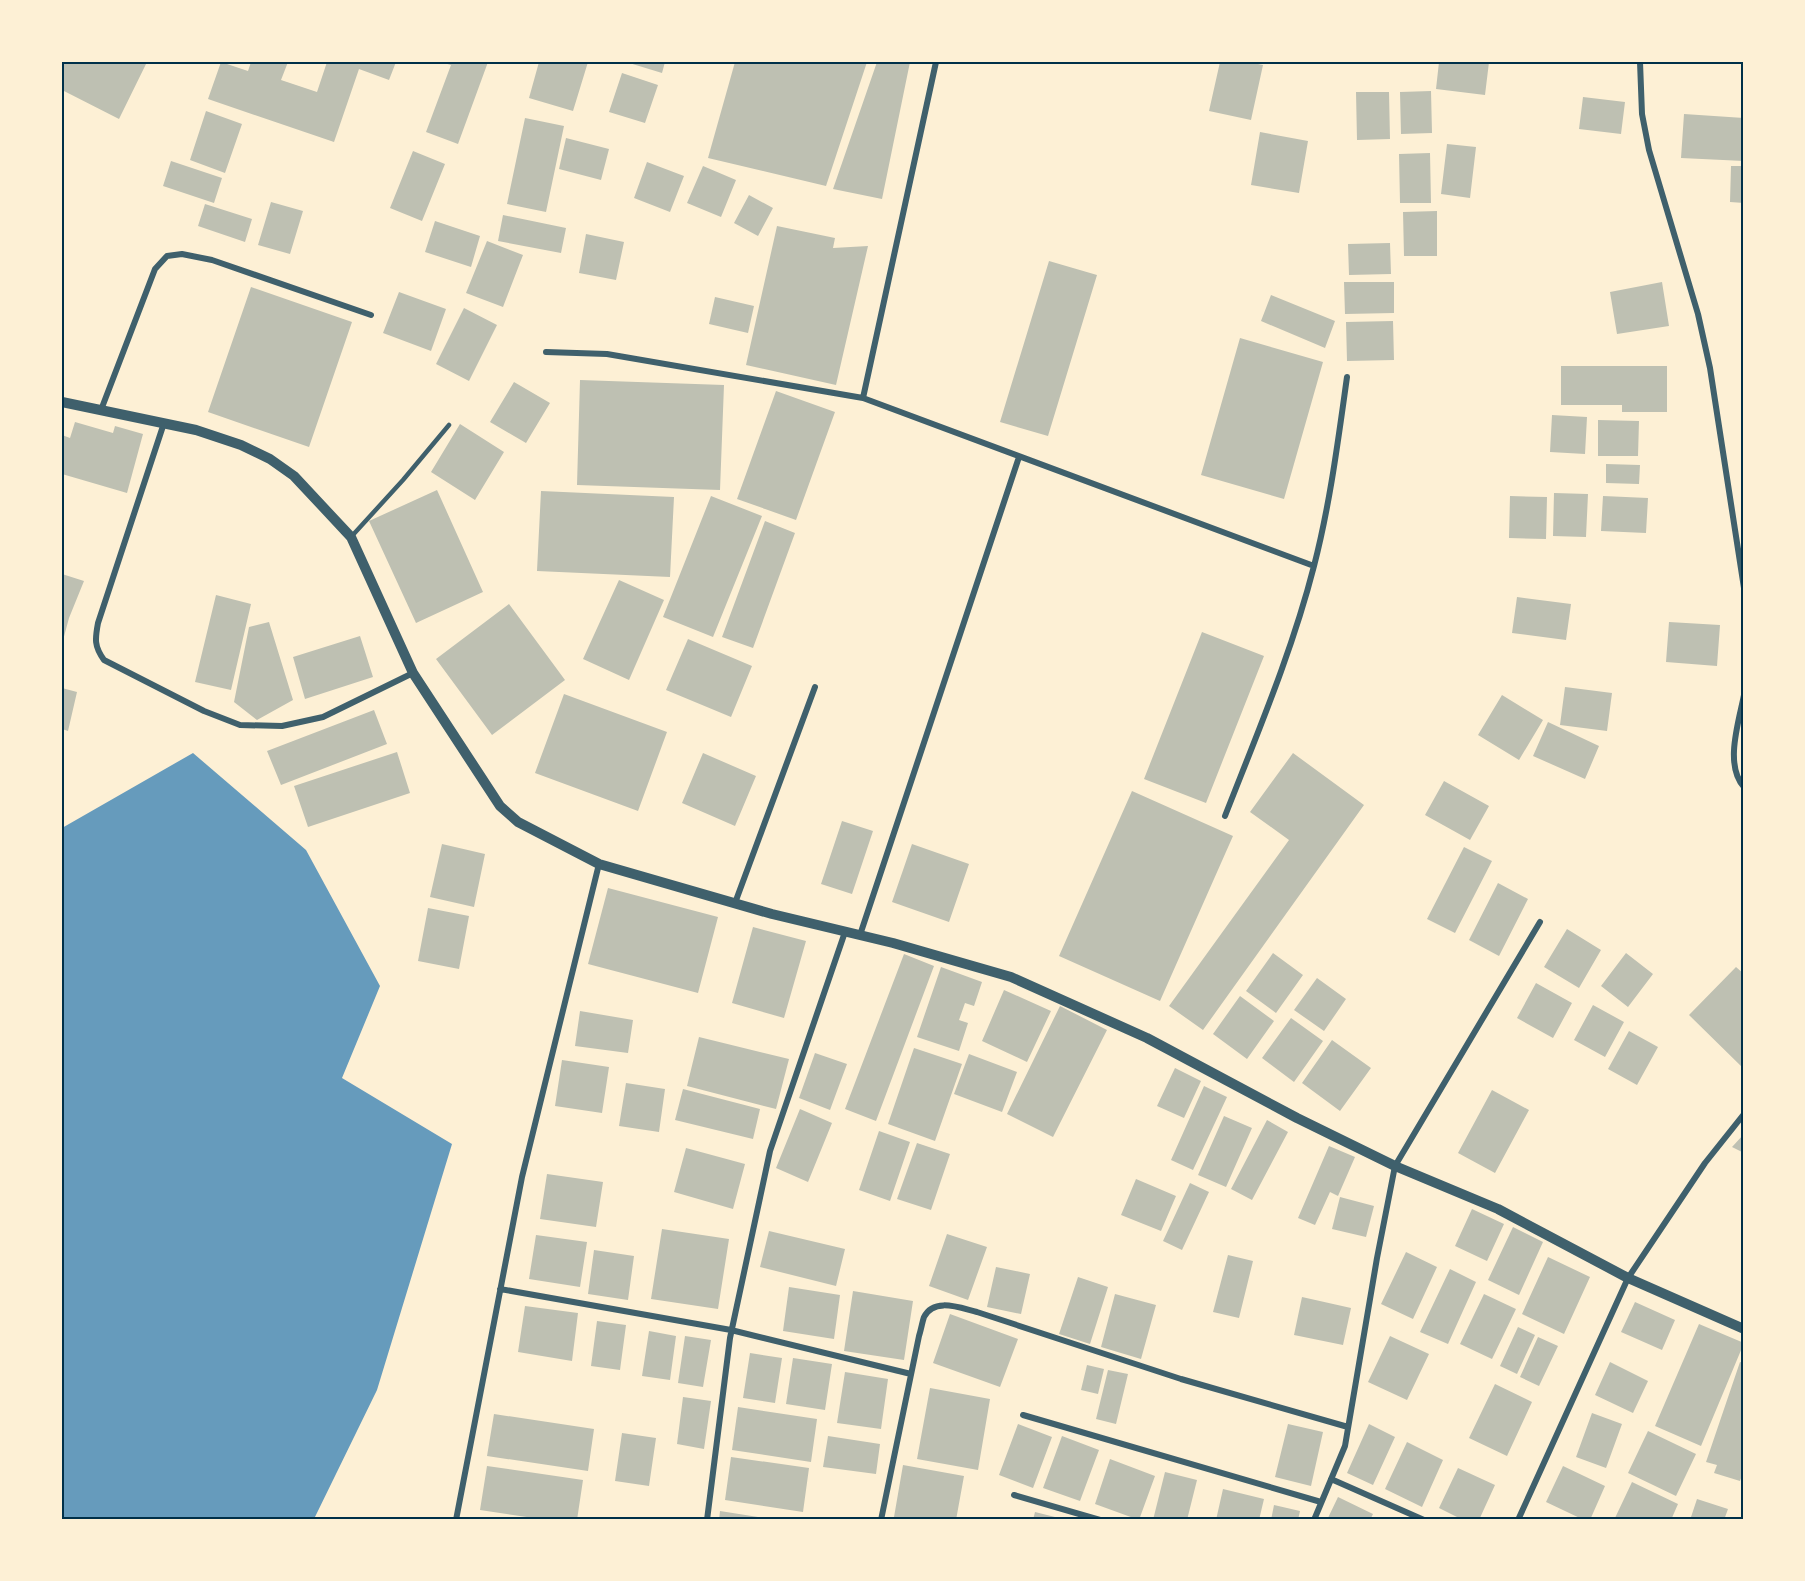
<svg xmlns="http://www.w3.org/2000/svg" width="1805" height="1581" font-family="'PT Sans Narrow',sans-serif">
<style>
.water{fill:#669bbc}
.building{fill:#bec0b2}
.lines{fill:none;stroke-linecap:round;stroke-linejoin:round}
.service{stroke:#3f606c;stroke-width:4.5}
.minor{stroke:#3f606c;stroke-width:6}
.tertiary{stroke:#3f606c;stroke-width:10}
.neatline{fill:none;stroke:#003049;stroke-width:2}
</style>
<rect width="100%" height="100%" fill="#fdf0d5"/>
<!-- water -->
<path class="water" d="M193,753l113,97 74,136 -38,92 110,66 -75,246 -63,129h-252v-691z"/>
<!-- building -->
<path class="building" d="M62,62h85l-28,57 -57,-29z
M221,62l27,9 3,-9h37l-7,18 36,12 10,-30h69l-7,18 -30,-11 -25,73 -126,-43z
M440,62h48l-30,82 -32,-12 25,-67z
M539,62h49l-15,49 -44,-13z
M626,62h39l-3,11z
M735,62h132l-41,124 -118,-28z
M877,62h33l-28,137 -49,-10z
M1220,62h28l15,3 -12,55 -42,-9z
M1439,62h50l-4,33 -49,-6z
M622,73l36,12 -13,38 -36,-11z
M1431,91l1,42 -31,1 -1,-42z
M1356,92h33l1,47 -33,1z
M1583,97l42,5 -4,32 -42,-5z
M206,111l36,13 -17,49 -35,-13z
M1684,114l60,4v43l-63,-3z
M525,118l39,8 -18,86 -39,-8z
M1260,132l48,9 -9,52 -48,-8z
M566,138l43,11 -8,31 -42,-11z
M1447,144l29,3 -6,51 -29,-4z
M413,151l32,13 -23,57 -32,-13z
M1430,153l1,50h-31l-1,-49z
M171,161l51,17 -8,25 -51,-17z
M647,162l37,14 -14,36 -36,-14z
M703,166l33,14 -15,37 -34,-14z
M1731,166h13v37l-14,-1z
M749,195l24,13 -15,28 -24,-13z
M271,202l32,9 -13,43 -32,-9z
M205,204l47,15 -7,23 -47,-16z
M1437,211v45h-33l-1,-44z
M503,215l63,13 -5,25 -63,-12z
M435,221l45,15 -9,31 -46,-15z
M777,226l58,12 -2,10 35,-2 -32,139 -90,-20z
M586,234l38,8 -8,38 -37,-7z
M487,241l36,14 -20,52 -37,-14z
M1390,243l1,31 -42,1 -1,-31z
M1049,261l48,14 -49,161 -48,-14z
M1344,282h50v31l-49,1z
M1662,282l7,44 -52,8 -7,-42z
M251,287l101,35 -43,125 -101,-35z
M399,292l47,17 -15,42 -48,-18z
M1271,295l64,26 -10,27 -64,-27z
M715,297l39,9 -6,27 -39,-9z
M464,308l33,17 -28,56 -33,-17z
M1393,321l1,39 -47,1 -1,-39z
M1240,338l83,24 -39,137 -83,-24z
M1561,366h106v46h-45v-7h-61z
M580,380l144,5 -4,105 -143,-5z
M514,382l36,21 -24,40 -36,-21z
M776,391l59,21 -39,108 -59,-21z
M1552,415l35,2 -2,37 -35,-2z
M1598,420l41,1 -1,35h-40z
M75,422l38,11 2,-7 28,8 -16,59 -65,-19v-39l8,3z
M460,424l44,28 -29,48 -44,-28z
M1606,464l34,1 -1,19 -33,-1z
M437,490l46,102 -67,31 -47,-102z
M541,491l133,6 -4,80 -133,-6z
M1554,493l34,1 -2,43 -33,-1z
M711,496l51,20 -49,121 -50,-20z
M1510,496l37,1 -1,42 -37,-1z
M1603,496l45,2 -2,35 -45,-2z
M765,521l30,12 -42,115 -31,-11z
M62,574l22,7 -15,37 -7,26z
M619,580l45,20 -35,80 -46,-21z
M216,595l35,9 -20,86 -36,-8z
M1517,597l54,7 -5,36 -54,-7z
M509,604l56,76 -73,55 -56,-76z
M269,622l24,78 -36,20 -23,-18 15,-75z
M1669,622l51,3 -3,41 -51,-4z
M1202,632l62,24 -58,147 -62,-24z
M360,636l13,41 -68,22 -12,-42z
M688,639l64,27 -21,51 -65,-27z
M1565,687l47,6 -5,38 -47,-6z
M62,688l15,4 -9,39 -6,-2z
M564,694l103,38 -29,79 -103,-38z
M1502,695l41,25 -24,40 -41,-25z
M374,710l13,34 -106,41 -14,-34z
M1548,722l51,24 -14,33 -52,-23z
M397,752l13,41 -102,34 -14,-41z
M703,753l53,23 -21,50 -53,-23z
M1293,753l71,52 -161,225 -34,-24 120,-166 -39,-28z
M1444,781l45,25 -19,34 -45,-25z
M1132,791l101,45 -73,165 -101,-45z
M842,821l31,10 -21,63 -31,-10z
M442,844l43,10 -11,53 -44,-10z
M912,844l57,20 -20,58 -57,-20z
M1464,847l28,14 -37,72 -28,-14z
M1498,883l30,16 -29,57 -30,-16z
M608,888l110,29 -20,76 -110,-29z
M428,908l41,8 -10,53 -41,-8z
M753,927l53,14 -22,77 -52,-15z
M1567,929l34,21 -22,38 -35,-21z
M1273,953l30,22 -27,38 -30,-22z
M1626,953l27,21 -25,33 -27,-21z
M904,954l30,12 -58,155 -31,-12z
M941,967l41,15 -8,24 -9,-3 -6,17 9,3 -9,28 -42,-14z
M1736,967l8,7v95l-55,-54z
M1317,978l29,21 -22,32 -30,-21z
M1536,983l36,20 -19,35 -36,-20z
M1004,990l47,21 -24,51 -45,-21z
M1240,996l34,25 -27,38 -34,-25z
M1593,1005l31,17 -19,35 -31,-17z
M1060,1006l47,24 -54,107 -46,-23z
M580,1011l53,9 -5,33 -53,-7z
M1291,1018l32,23 -29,41 -32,-24z
M1629,1031l29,16 -21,38 -29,-16z
M699,1037l90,22 -13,50 -89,-23z
M1332,1040l39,28 -31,43 -38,-28z
M914,1048l48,16 -27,77 -47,-17z
M815,1053l32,11 -17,46 -31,-12z
M969,1054l48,18 -15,40 -48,-18z
M562,1060l47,7 -7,46 -47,-7z
M1175,1068l26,13 -17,37 -27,-12z
M626,1083l39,6 -6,43 -40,-6z
M1204,1086l23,11 -34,73 -22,-10z
M683,1089l77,20 -7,30 -78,-19z
M1492,1090l37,20 -34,63 -37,-20z
M800,1109l32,14 -24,59 -32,-14z
M1224,1116l28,12 -26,59 -28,-12z
M1267,1120l21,12 -36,68 -21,-11z
M879,1131l31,11 -20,59 -31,-11z
M1744,1134v19l-12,-6z
M917,1143l33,11 -19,56 -34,-11z
M1329,1146l26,11 -17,39 -8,-4 -15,33 -17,-7z
M686,1148l59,16 -12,45 -59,-17z
M547,1174l56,8 -7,45 -56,-8z
M1136,1179l40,17 -15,35 -40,-16z
M1190,1183l19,9 -27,58 -19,-9z
M1340,1197l34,9 -8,31 -34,-8z
M1472,1209l32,15 -17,37 -32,-15z
M1513,1227l30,15 -24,53 -31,-15z
M662,1229l67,10 -11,70 -67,-10z
M769,1231l76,18 -9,37 -76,-19z
M947,1234l40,13 -19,53 -39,-14z
M536,1235l51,7 -7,45 -51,-8z
M594,1250l40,6 -6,44 -40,-6z
M1406,1252l31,15 -24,52 -32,-15z
M1228,1255l25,6 -14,57 -26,-6z
M1548,1257l42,20 -26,57 -42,-20z
M996,1267l34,7 -9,40 -34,-7z
M1450,1269l26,13 -28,62 -28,-12z
M1078,1277l30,10 -18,57 -31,-10z
M789,1287l51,8 -6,44 -51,-8z
M853,1291l60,10 -9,59 -60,-9z
M1115,1294l41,11 -15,54 -40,-12z
M1484,1294l32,15 -24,50 -32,-15z
M1302,1297l49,11 -8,37 -49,-10z
M1635,1302l40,18 -13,30 -41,-18z
M525,1306l53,7 -6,48 -54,-9z
M950,1314l68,25 -18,48 -67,-24z
M597,1321l29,4 -6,45 -29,-4z
M1699,1324l45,19 -43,103 -46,-20z
M1518,1327l17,8 -18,39 -17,-8z
M649,1331l27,5 -6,44 -28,-4z
M685,1336l26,4 -8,47 -25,-4z
M1390,1336l39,18 -22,46 -39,-18z
M1538,1337l20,9 -19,40 -19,-9z
M750,1353l32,5 -7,45 -32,-5z
M793,1358l39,6 -7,46 -39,-6z
M1610,1362l38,19 -15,32 -38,-18z
M1740,1362l4,1v107l-4,11 -26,-8 3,-8 -11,-3z
M1087,1365l17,4 -6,25 -17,-4z
M1108,1370l20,4 -12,50 -20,-5z
M845,1372l43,7 -7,50 -44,-6z
M1495,1384l37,18 -25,54 -38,-18z
M930,1388l60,11 -12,71 -61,-11z
M683,1397l28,4 -7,48 -27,-5z
M738,1407l79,12 -6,43 -79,-12z
M1592,1413l30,11 -16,44 -30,-11z
M494,1414l100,15 -6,42 -101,-15z
M1018,1424l34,13 -19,51 -34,-13z
M1288,1424l35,8 -12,54 -36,-9z
M1369,1424l26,13 -22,48 -26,-12z
M1648,1431l48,23 -20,42 -48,-23z
M622,1433l34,5 -7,48 -34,-5z
M828,1436l52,8 -4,30 -53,-7z
M1062,1436l37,14 -19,51 -37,-13z
M1407,1442l36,18 -21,47 -37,-18z
M731,1457l78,11 -6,44 -78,-12z
M1110,1459l45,17 -16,44 -44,-16z
M903,1465l61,11 -8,44h-51l-11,-3z
M487,1466l96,14 -6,40h-30l-67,-10z
M1563,1466l42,20 -15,34h-6l-38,-18z
M1458,1468l37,17 -16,35h-16l-24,-12z
M1165,1472l32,8 -10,40h-34z
M1632,1482l46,22 -7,16 -56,-2z
M1223,1489l41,10 -5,21h-43z
M1338,1497l35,17 -3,6h-43z
M1697,1499l31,10 -4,11h-34z
M1274,1505l26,6 -2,9h-27z
M720,1511l38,6 -1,3h-38z
M1035,1512l28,7v1h-30z"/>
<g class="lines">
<!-- service -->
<path class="service" d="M351,537l52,-57 46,-55"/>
<!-- minor -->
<path class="minor" d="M1640,62l2,52 7,36 49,164 12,54 34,220
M546,352l61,2 256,44 451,168
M863,398l73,-336
M101,410l54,-141 12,-13 15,-2 30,6 159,55
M164,423l-66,200c-3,16 -4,23 6,37l100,51 36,14 42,1 41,-9 90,-44
M1744,695c-5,26 -20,70 0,92
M1225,816c32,-82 67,-164 89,-250 16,-62 24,-125 33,-189
M735,903l80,-216
M860,935l159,-478
M500,1289l231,41 180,44
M1023,1415l298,87
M1331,1479l93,41
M1014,1495l86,25
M456,1520l66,-343 77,-313
M707,1520l23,-182 40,-187 75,-219
M881,1520l38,-184c2,-6 3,-13 5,-19 10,-20 36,-9 53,-5l204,67 167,48
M1314,1520l31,-74 32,-188 18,-92 145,-244
M1518,1520l110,-242 77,-115 39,-49"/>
<!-- tertiary -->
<path class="tertiary" d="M62,402l134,28 45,15 29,14 24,17 57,61 62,136 87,133 18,16 81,42 173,50 121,29 118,34 136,61 150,80 98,48 103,43 130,69 116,51"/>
</g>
<!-- border -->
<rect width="1805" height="1581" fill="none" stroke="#fdf0d5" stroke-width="126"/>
<rect x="63" y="63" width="1679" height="1455" class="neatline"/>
</svg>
